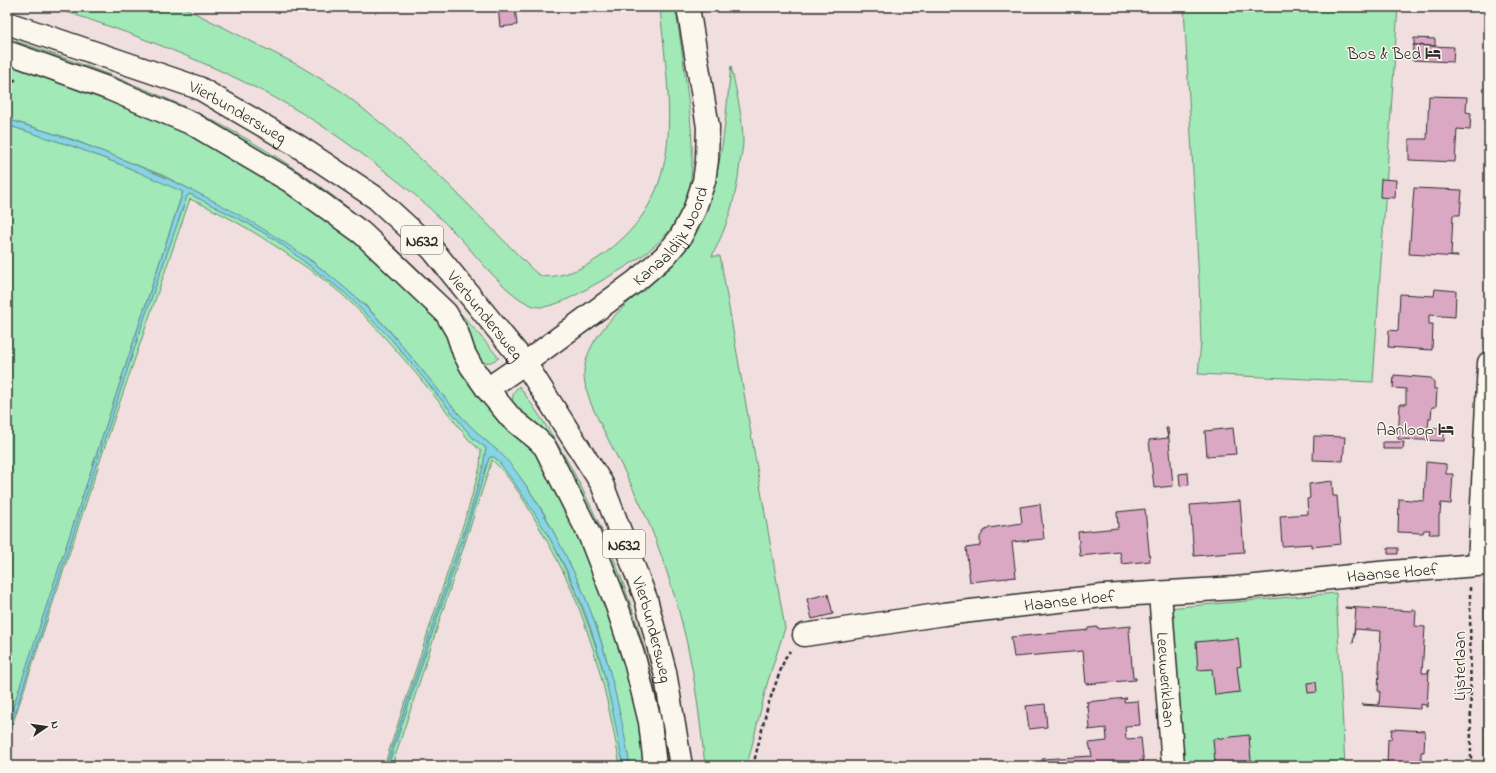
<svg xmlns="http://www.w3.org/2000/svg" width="1496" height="773" font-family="'Indie Flower',sans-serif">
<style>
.green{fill:#a1e9b6;stroke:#668a70}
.water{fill:#86d4e4;stroke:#62909a}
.building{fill:#dba8c4;stroke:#2b2b2b}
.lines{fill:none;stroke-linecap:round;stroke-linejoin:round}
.minor-casing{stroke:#2b2b2b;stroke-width:25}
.primary-casing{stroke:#2b2b2b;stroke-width:25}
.path{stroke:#2b2b2b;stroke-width:2.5;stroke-dasharray:4 3;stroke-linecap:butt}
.minor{stroke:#fbf7ec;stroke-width:22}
.primary{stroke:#fbf7ec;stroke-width:22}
.labels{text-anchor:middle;stroke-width:3;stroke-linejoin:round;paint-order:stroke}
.shield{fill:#fbf7ec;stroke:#696865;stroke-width:1}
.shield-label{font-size:16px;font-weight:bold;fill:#2b2b2b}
.poi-label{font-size:17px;fill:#2b2b2b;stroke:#fbf7ec;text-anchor:end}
.street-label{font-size:17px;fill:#2b2b2b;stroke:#fbf7ec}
</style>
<rect width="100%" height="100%" fill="#f1dfe0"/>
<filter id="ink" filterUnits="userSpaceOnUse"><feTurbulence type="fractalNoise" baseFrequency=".025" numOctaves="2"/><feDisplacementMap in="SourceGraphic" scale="8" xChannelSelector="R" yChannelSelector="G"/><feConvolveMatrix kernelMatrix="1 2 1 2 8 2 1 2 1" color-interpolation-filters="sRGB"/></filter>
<g filter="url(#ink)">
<!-- green -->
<path class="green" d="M51,7h132l115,58 43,26 46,37 61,56 82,83c3,3 8,8 12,9 13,3 36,-6 47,-12 103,-63 80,-155 71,-257h15c4,22 7,45 10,67 5,42 16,106 -6,143 -18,30 -49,48 -78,64 -15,8 -50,31 -67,25 -24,-7 -56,-48 -74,-68 -19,-19 -39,-39 -61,-56 -35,-27 -72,-55 -111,-77 -73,-41 -158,-73 -237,-98z
M1184,7h214l-25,375 -175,-8 3,-32 -2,-60z
M7,38c82,28 165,58 240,101 100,58 178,129 252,219l-8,4 -9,1 -155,-164 -320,-154z
M7,59l165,63 150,89 116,104 91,126 40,66 59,154 20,105h-18l-14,-68 -10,-41 -9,-29 -16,-41 -36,-72 -17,-27 -24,-31 -32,-29 -22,-24 -61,-74 -24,-25 -53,-44 -97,-59 -53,-27 -33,-13 -55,-22 -67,-21z
M731,66c5,25 12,50 12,76 0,7 -2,14 -3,21 -4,35 -12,62 -28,93h8l65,372 -18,56 -20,82h-42c-4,-36 -8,-73 -15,-108 -8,-40 -20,-79 -34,-117 -18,-48 -44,-91 -65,-137 -3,-11 -8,-21 -7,-33 5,-48 65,-81 95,-115 8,-9 16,-21 21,-33 23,-48 25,-104 31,-157z
M7,125l65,21 55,21 56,24 -176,535z
M190,194l57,29 29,17 69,53 47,47 81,98 13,10 -3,19 -13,46 -84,253h-2l84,-256 12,-43 1,-16 -12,-11c-39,-50 -79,-101 -125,-144 -14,-12 -29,-23 -44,-33 -35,-25 -71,-47 -110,-64l-78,226 -105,316v-5l136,-414 44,-126z
M519,386c20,28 39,57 55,87 49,92 80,190 95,293h-7l-23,-114 -126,-245c-2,-9 0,-15 6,-21z
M491,457h4l4,5c14,18 29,37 40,57 45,78 71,158 84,247h-3c-9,-53 -21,-105 -40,-155 -10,-28 -24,-54 -38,-79 -13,-24 -30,-54 -50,-72l-100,306h-4l78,-234 23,-74z
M1487,581h2v185h-5v-182z
M1336,593l9,173h-162l-15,-158z"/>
<!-- water -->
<path class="water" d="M7,119c23,8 46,14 68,22 105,39 207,87 289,164 33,31 58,67 88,101 10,12 21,23 33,34 7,6 15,12 21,19 23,27 40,58 56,89 9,19 19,37 26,56 20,53 33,107 42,162h-7c-9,-53 -20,-106 -39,-156 -21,-54 -51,-103 -85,-148 -3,-4 -5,-7 -10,-4l-23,74 -78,234h-2l84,-253 13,-46 3,-19 -13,-10 -81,-98 -47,-47 -69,-53 -29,-17 -57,-29 -3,2 -44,126 -136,414v-10l176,-534 -56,-25 -55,-21 -65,-21z"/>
<!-- building -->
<path class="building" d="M498,7h17l2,18 -17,2z
M1414,38l21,1v7l-21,-1z
M1413,45l41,2 -1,15 -41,-2z
M1429,96l38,1 -1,15 5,1 -1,17 -13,-1 -2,33 -46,-2v-21h18z
M1381,179l15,1 -1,18 -15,-1z
M1414,188l48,2 -2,25h-7l-2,41h7v1l-49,-3z
M1435,289l21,2 -1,26 -26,-2v9h4l-1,26 -44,-3 1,-17 9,1 2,-37 34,2z
M1394,375l37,3 3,4v7h3l-1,18h-4l-1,11h-2l-1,10 16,1v12l-46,-2 2,-35h6v-15l-13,-1z
M1166,428h2l5,58 -19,2 -5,-48 19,-2z
M1233,428l3,26 -29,2 -2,-25z
M1314,436l31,1 -2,24 -30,-1z
M1383,442h21l-1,7h-20z
M1426,462l20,2v10h7l-2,30 -10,-1 -1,11h-1v20h-10l1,-4h-6l-1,3 -25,-1 1,-33 25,2z
M1188,473l1,12 -9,1 -1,-12z
M1332,481l1,15h4l4,48 -30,3v-3l-29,2 -2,-30 28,-2 -1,-15 3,-1 -1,-14z
M1240,501l4,51 -50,4 -4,-51z
M1040,504l4,35 -32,3 4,35 -46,5 -4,-34 14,-2v-9l4,-6 5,-3 33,-5 -2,-16z
M1145,509l5,52 -28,3 -2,-12 -40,4 -2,-24 40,-4 -1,-16z
M1388,548h10v6h-10z
M828,594l5,20 -21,5 -5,-20z
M1345,607l67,4v-2h2l2,3 -1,14 10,1 -3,46h6v-3h1l-2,37h-1v-2l-6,-1v5l-58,-4v-1l17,1 1,-14h-2l3,-60 -26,-2 -2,14 3,-34 -11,-1z
M1131,626v2l-2,1 4,49h3v2l-50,4 -3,-33 -69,6 -3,-20 68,-6 9,-1v-2l10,-1 1,2z
M1238,638l3,28 -4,1 3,25 -25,3 -3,-26 -14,1 -2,-28z
M1316,682l1,10 -9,1 -1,-10z
M1127,698l-3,2v2l14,-1 2,24 -15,1 1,13 15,-1 3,28h-101l-1,-7 50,-3 -3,-13 18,-2 -1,-13 -18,2 2,-2 -2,-22 -2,1 2,-4 -2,-1z
M1045,704l2,23 -18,2 -3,-23z
M1392,729l33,2 -1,21h-3v14h-34l1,-27 3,1z
M1249,735l2,26h2l-1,5h-37l-1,-2 1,-2 -2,-23z"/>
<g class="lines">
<defs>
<g id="minor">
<path d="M7,52l103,37 83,35 97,57 72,52 84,80 11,19 7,21 7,13 16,23 24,29 26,21 8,8 44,87 28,72 18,55 15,61 5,44"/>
<path id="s1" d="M487,389l38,-26 111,-82 29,-25 15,-18 14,-27 10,-30 3,-21 1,-33 -20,-120"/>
<path d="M1479,564l10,-201"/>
<path id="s2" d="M1160,593l13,173"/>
<path id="s3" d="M804,635l140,-21 159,-18 133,-8 143,-15 110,-9"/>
</g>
<g id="primary">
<path id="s4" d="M7,23l192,65 96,56 81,54 56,51 93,114 77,121 44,115 19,73 16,94"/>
</g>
</defs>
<!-- minor casing -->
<use href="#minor" class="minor-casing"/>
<!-- primary casing -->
<use href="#primary" class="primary-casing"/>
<!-- path -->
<path class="path" d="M7,86l9,-7
M1470,587l1,179
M753,766l15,-61 17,-47 5,-7"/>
<!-- minor -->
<use href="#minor" class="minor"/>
<!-- primary -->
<use href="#primary" class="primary"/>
</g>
</g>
<!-- icons -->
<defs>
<symbol id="hotel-bare" viewBox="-9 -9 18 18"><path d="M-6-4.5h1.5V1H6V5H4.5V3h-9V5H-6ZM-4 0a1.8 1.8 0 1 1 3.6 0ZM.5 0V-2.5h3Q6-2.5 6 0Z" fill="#2b2b2b" stroke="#fbf7ec" stroke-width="2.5" paint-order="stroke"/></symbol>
</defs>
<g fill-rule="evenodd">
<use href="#hotel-bare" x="1422" y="42" width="22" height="22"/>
<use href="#hotel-bare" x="1435" y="418" width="22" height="22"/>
</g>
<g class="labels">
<!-- shield labels -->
<g class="shield">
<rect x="401" y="226" width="42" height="28" rx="3"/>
<rect x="603" y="530" width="42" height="28" rx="3"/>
</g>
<g class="shield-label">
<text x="422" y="246">N632</text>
<text x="624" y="550">N632</text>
</g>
<!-- poi labels -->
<g class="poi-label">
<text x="1421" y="59">Bos &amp; Bed</text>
<text x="1434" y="435">Aanloop</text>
</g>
<!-- street labels -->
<g class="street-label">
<text dy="6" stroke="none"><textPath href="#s4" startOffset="248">Vierbundersweg</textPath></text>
<text dy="6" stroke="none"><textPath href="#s1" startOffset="242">Kanaaldijk Noord</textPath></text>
<text dy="6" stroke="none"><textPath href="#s4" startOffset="572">Vierbundersweg</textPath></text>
<text dy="6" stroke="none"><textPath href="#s3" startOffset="592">Haanse Hoef</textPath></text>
<text dy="6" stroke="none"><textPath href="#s3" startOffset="268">Haanse Hoef</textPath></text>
<text dy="6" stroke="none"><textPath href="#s4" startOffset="932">Vierbundersweg</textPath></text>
<text transform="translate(1459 666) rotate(-90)" y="6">Lijsterlaan</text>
<text dy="6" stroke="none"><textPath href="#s2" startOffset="87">Leeuweriklaan</textPath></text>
</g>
</g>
<!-- margin -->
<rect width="1496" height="773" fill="none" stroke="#fbf7ec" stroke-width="24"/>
<rect x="12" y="12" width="1472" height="749" fill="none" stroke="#2b2b2b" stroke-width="1.5" filter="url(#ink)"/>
<!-- north arrow -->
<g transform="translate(46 727) rotate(77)" stroke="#fbf7ec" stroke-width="3" paint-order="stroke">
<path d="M0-3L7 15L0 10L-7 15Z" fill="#2b2b2b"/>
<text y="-6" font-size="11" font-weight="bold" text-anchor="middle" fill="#2b2b2b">N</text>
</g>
</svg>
